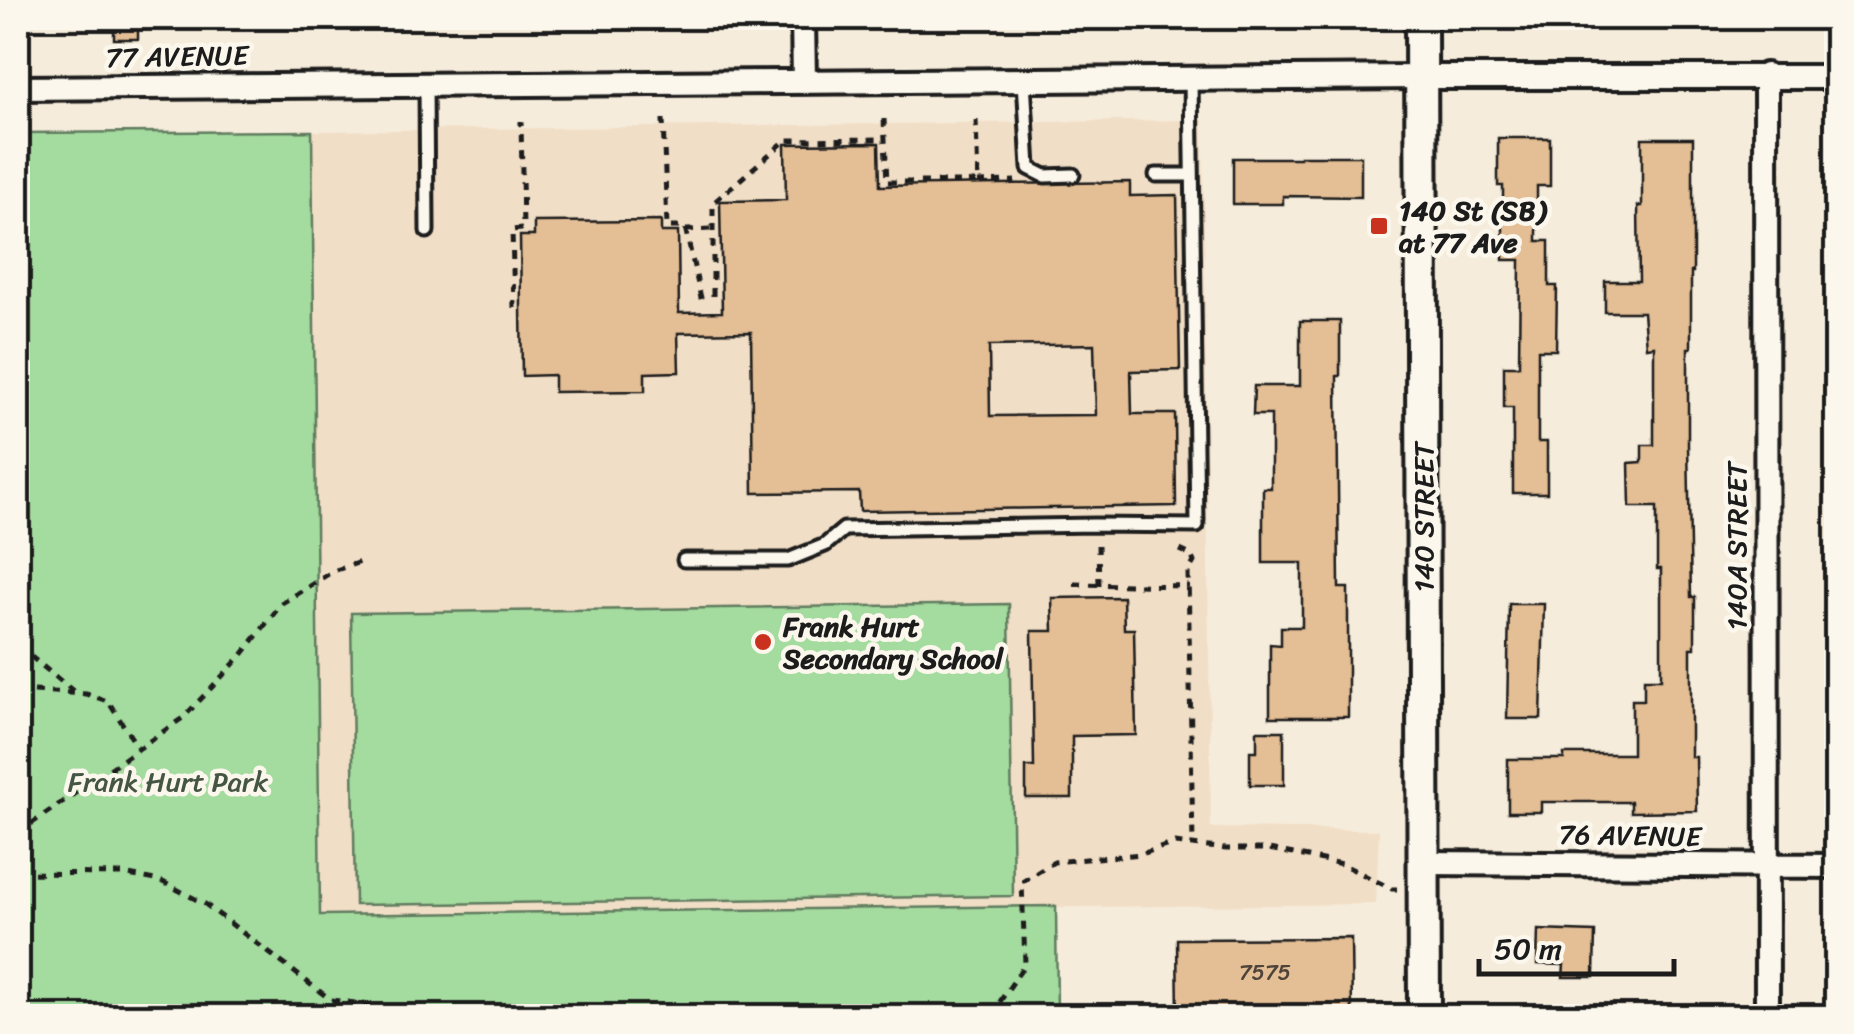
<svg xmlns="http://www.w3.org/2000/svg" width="1854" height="1034" font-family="Sriracha,sans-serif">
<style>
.built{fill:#f1dec6}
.green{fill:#a4db9f;stroke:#607c5e;stroke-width:2.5}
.building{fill:#e4be95;stroke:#1c1c1c;stroke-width:2.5;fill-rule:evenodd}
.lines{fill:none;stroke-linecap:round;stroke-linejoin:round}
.lane-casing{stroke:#1c1c1c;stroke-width:19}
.street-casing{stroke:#1c1c1c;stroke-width:30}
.secondary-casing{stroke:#1c1c1c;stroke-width:38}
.path{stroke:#1c1c1c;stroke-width:5;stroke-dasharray:8 8;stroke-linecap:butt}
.lane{stroke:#fbf7ec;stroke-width:11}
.street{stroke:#fbf7ec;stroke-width:22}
.secondary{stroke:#fbf7ec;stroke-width:30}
.poi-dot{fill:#c8321e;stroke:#fbf7ec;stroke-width:4}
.labels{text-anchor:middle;stroke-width:9;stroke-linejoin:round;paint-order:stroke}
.number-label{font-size:22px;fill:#4e443a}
.street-label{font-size:28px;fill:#1c1c1c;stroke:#fbf7ec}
.poi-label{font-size:28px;font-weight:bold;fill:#1c1c1c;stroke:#fbf7ec;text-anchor:start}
.park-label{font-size:28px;fill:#455543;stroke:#fbf7ec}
</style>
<rect width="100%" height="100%" fill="#f6ecdb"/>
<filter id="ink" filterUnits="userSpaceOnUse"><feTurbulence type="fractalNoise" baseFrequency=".01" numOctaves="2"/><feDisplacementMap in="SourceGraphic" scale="20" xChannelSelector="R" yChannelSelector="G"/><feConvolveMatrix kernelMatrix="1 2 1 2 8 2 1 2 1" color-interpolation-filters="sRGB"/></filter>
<g filter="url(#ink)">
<!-- built -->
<path class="built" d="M1203,120l8,708 168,2 -3,74 -1056,11 -8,-784z"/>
<!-- green -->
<path class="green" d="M312,131l8,784 736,-9 1,110h-1039v-883z
M1009,604l4,292 -658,9 -4,-292z"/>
<!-- building -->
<path class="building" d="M114,18h24v21h-24z
M1498,138h52v48h-13v55h12v45h8l-1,64h-18v92h9v51h-34v-85h-9v-42h15l1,-106h-17v-74h-5z
M1642,138h51v134h-2v76h-3v97l3,152h4v51h-4v109h5l1,54 -66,1v-10h-90v10h-33v-53h56v-5h68v-54h12v-21h17v-110h-4v-62h-27l-1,-44 13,-1v-17h12v-99l-8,1 -3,-35h-38v-31h34l-1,-75h4z
M879,143l1,43 250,-4v14l47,-1 3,175 -49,1 1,43h43l1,92 -316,5 -1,-19 -106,1 -2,-161 -73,1 1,39 -34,1v18l-91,1v-17l-32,1 -2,-140h14v-14l127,-1v11h17l1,81 43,-1 -2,-111 66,-1 -1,-56zM1094,344l2,71 -106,1 -1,-70z
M1300,156h61v41l-78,-1v8h-50v-46h67z
M1300,321h40v55h-3l2,212h9v129h-78v-73l11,1v-18h21v-64h-39v-75h8v-73h-18l1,-29h46z
M1123,597l1,32h10l2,106 -64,1v62h-46v-31h8l-2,-136h21l-1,-33z
M1509,604h35l-3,115h-34z
M1257,731h27v54h-34v-34h7z
M1538,930l57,2 -1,45h-31l1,-12 -27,-1z
M1351,938l1,78h-174l-1,-77z"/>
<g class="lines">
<defs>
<path id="lane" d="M1024,80l5,88 16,8 28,-1
M426,83l1,148
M1156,175h36
M684,560h104l37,-15 19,-16 251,-4 102,1 -6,-447"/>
<path id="street" d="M803,18l1,63
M1766,75l1,941
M18,88l1403,-11h415
M1423,863l413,3"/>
<path id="secondary" d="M1421,18l3,998"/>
</defs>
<!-- lane casing -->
<use href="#lane" class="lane-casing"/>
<!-- street casing -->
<use href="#street" class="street-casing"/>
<!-- secondary casing -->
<use href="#secondary" class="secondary-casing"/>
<!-- path -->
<path class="path" d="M663,119l4,108h18l18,80
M884,119l3,63h91l-2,-63
M978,182l37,-1
M686,230l26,-1
M713,296v-93l73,-63 99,-1
M514,308l-2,-78 11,-1 -2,-108
M1098,545l1,40
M1180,550l11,5 3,7 -6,10 5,273
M1074,584l115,2
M18,646l55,45
M18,690l68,4 22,7 30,47
M18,833l166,-116 58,-62 40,-52 51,-32 30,-10
M18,873l105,1 38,7 44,23 126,96 126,16
M650,1016l67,-5 280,-5 28,-42 -3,-82 32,-20 87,-8 34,-11 51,6h43l73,15 50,25h5"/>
<!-- lane -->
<use href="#lane" class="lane"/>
<!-- street -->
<use href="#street" class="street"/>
<!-- secondary -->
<use href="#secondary" class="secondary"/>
</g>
</g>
<!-- markers -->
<g class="poi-dot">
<rect x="1369" y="216" width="20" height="20" rx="5"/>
<circle cx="763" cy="642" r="10"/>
</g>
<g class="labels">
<!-- number labels -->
<g class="number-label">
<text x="1265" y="980">7575</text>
</g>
<!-- street labels -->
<g class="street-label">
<text transform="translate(177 56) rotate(-1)" y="10">77 AVENUE</text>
<text transform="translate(1423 517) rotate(-90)" y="10">140 STREET</text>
<text transform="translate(1736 546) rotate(-90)" y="10">140A STREET</text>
<text transform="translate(1630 835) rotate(1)" y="10">76 AVENUE</text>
</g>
<!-- poi labels -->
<g class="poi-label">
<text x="1399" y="220">140 St (SB)<tspan x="1399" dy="32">at 77 Ave</tspan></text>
<text x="783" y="636">Frank Hurt<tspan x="783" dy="32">Secondary School</tspan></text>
</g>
<!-- park labels -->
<g class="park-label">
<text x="168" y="791">Frank Hurt Park</text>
</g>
</g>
<!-- margin -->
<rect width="1854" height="1034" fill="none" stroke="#fbf7ec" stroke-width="60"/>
<rect x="30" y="30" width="1794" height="974" fill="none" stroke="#1c1c1c" stroke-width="4" filter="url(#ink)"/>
<!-- scale -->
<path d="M1479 959v15h195v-15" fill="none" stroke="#1c1c1c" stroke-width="5"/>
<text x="1494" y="959" font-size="30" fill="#1c1c1c" stroke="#fbf7ec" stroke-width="8" paint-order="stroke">50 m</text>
</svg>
